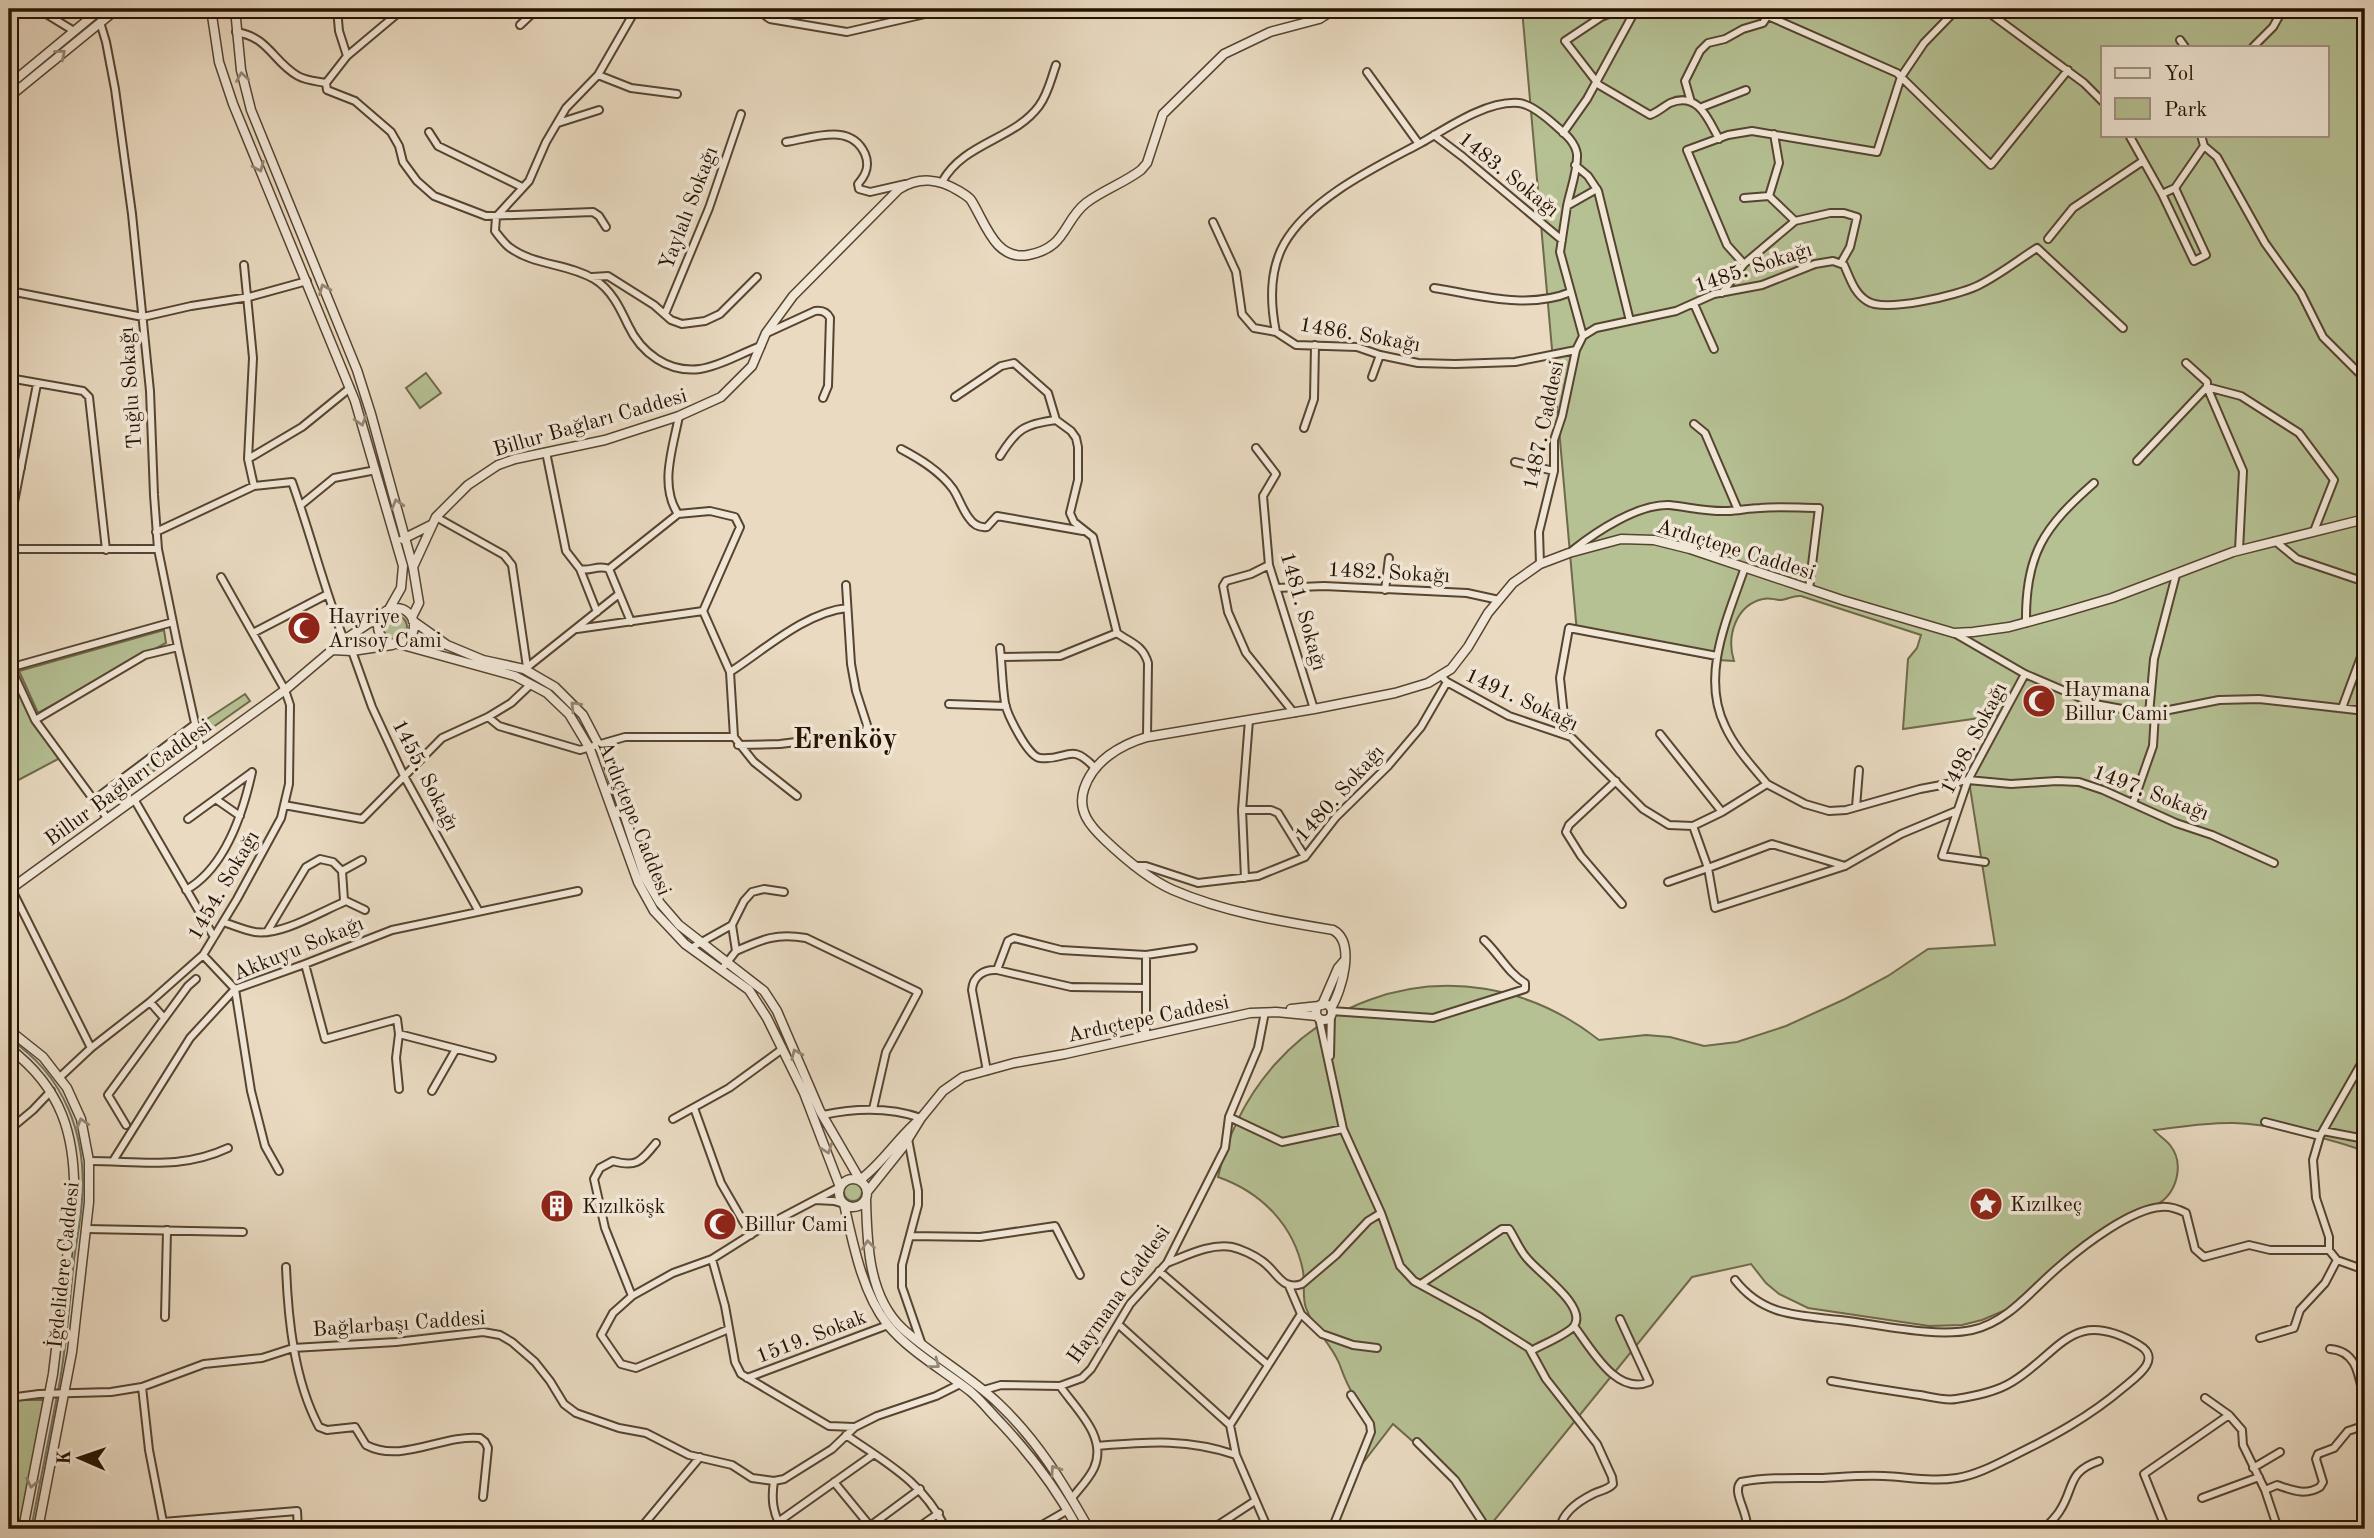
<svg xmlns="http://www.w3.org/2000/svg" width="2374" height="1538" font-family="'Old Standard TT',serif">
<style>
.green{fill:#b5c093;stroke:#6e694a;stroke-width:2;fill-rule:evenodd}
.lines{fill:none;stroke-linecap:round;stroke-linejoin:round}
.stream{stroke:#6b7768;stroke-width:2}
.minor-casing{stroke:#574430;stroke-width:10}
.tertiary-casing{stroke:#574430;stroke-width:11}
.minor{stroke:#f1e7d7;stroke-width:6}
.tertiary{stroke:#f1e7d7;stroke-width:8}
.oneway{stroke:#968776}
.labels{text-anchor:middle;stroke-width:7;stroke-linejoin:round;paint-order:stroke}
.street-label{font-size:21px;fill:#261200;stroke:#f1e7d7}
.poi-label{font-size:21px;fill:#261200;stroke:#f1e7d7;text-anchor:start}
.district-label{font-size:28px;font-weight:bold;fill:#261200;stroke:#f1e7d7}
</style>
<rect width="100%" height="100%" fill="#e9dac1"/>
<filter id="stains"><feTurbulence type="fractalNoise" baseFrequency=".00286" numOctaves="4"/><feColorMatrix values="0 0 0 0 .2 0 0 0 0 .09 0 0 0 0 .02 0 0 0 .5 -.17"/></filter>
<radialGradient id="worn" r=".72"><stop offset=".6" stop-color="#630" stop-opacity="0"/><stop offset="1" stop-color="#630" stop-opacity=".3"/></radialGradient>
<!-- green -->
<path class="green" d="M1522,9h843v1142c-42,-14 -86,-26 -131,-28 -26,-1 -54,4 -80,7 4,5 11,9 16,15 15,19 7,49 -14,60 -4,3 -11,4 -16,6l-96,65 -36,33 -26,11 -20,5 -33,1 -121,-18 -29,-14 -13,-11 -15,-19 -59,13 -204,251 -27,-44 -68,-60 -34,44 12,-44c-2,-14 -12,-21 -19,-32 -6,-9 -9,-19 -13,-29 -8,-19 -26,-35 -33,-55 -4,-10 -1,-26 -3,-37 -9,-46 -42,-79 -85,-94 40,-177 238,-250 381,-137l47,-5 24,2 34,9 33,-4 49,-16 59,-27 43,-23 40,-27 67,-4 -27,-170 32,-60 -97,14 5,-70 9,-11 4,-13 -120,-39c-8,-1 -14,4 -21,4 -6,0 -10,-3 -17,-1 -27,6 -37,37 -29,62l-17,-1 -140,-27zM2103,47h224v88h-224z
M426,373l15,20 -21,15 -14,-20z
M383 627a12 12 0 1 1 24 0a12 12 0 1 1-24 0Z
M164,630l2,13 -128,70 -19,-42z
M11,676l49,82 -51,27v-107z
M245,694l5,7 -48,34 -1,-12z
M185,737l2,10 -80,57 -2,-6 4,-4z
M844 1192a9 9 0 1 1 18 0a9 9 0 1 1-18 0Z
M9,1400h38l-26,129h-12z"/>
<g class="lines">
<!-- stream -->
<path class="stream" d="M9,1039c56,36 78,97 73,161 -1,23 -7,46 -9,69 -4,41 -7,82 -15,122
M31,1529l26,-133"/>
<defs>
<path id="minor" d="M38,9l36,22
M337,9l2,22 8,25
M636,9l-38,66 -32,33 -20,34 -17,39 -33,36 -1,14c4,5 9,12 14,16 25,19 58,16 85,32 17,10 26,29 34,46 13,28 40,48 72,44 21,-3 41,-16 61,-23
M756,9l14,10 77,13 100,-23
M1621,9l-20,8 -36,24 34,44 51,30c8,-3 13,-8 20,-12 28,-12 38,16 49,36
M1984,9l100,74 19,19
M1768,16l129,57 94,92 77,-95
M100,22l6,20 9,47 17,125 18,177 4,104 4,54 20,98 23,103
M520,25l17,-16
M236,32c33,5 37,30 62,44 9,5 18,5 28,7l1,7 28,11 36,31 8,14 4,16 14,19 17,15 52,20 107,-4 6,4 7,11
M2180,40l5,7
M2253,47l20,-20 10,-18
M1367,72l52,72
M598,75l33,13 46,6
M326,83l21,-27 56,-47
M1691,102l-6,-21 15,-30 8,-8 17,-4 18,-10 20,-6 9,-14
M1702,107l44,-17
M558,123l41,-13
M429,132l9,14 84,41
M1563,133l24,-34 49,-90
M1774,134l5,29 -10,33 26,25
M1434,135l29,22 99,83
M2129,135l33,59 13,-6
M2201,135l3,11 13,11 48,86 36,50 22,44 42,42
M786,142c27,-4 65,-20 79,12 5,12 1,21 -7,30l1,5 11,3 35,-8
M1575,165l13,11 10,15 32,130
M942,182c22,-40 72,-42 97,-76 9,-12 12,-27 17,-41
M2175,188l29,-42
M2162,194l32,67 12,-6 -31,-67
M1744,198l25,-2
M1213,222l23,50 6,42 12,14 22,4 20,13 61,2 23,8 38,8 37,1 60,-2 61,-12
M2048,239l25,-31 70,-47
M1744,264l-17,-19 -40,-95 41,-15 24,-4 125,21 24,-75 23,-34 33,-34
M244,265l9,93 -5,101 6,27
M592,277l16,-1 46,29 17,15 11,4 23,-3 15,-7 37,-37
M1434,288c45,7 93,22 137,4
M1722,293l22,-29 51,-43 35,-8h14l13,4 -7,30 -9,16
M9,297l1,-6 133,26 48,-11 58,-9 58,-16
M1694,304l20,45
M665,314l44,-106 32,-94
M1276,332c-6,-30 -7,-61 8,-88 26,-46 92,-77 137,-101 26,-15 66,-43 98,-40 11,1 27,14 36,22 9,8 20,16 22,29 1,16 -7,37 -10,52
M767,333l48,-22c7,-1 12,1 15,7l-2,68 -5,12
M1583,336l13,-8 80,-17 38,-17 48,-9 53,-21 18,-3 11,4c6,13 10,28 23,36 18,12 91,-6 110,-15 21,-10 41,-26 60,-38l86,80
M2186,363l21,19v5l36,84 -4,79
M1372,377l8,-22
M9,378l74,13 6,6 17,153
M955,397l46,-31 13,-3 34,30 8,27 15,11 5,7 2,9v33l-8,33 4,9 19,15 24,96c14,10 26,12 31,30l-1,74
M1694,424l11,9 33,77
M1304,428l10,-29 1,-54
M1256,448l20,26 -13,22 6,69 45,144
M901,449c19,10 39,22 52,40 6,9 9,20 16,29 4,6 10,10 18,9l10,-11 86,15
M546,452l20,99 14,18c10,3 18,-5 29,0
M1000,456c17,-27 24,-32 56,-36
M248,459l54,-32 48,-39
M2137,461l70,-74 34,9 58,37 35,47 -20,51
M1515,462l39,9
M9,465l12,3
M301,505l33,-27 42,-8
M678,514c-19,-29 -5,-66 1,-98
M436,517l68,38 8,10 15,102
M9,528l28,-144
M156,532l98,-46 38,-4c19,53 32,106 52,158
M2275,541l22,18 68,23
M9,549h149
M1573,550c24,-19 65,-46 96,-45 20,2 38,7 59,6 10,0 21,-3 32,-3 19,-2 39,0 59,0l-10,81
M1540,564l-1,-32 15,-61v-31l8,-24 14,-66 7,-14 -23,-84 7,-46 30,-17
M1269,565l-18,9 -25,7 -3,5 5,26 18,41 48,60
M580,569l17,43
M1276,588l48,-2 143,7 32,7
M1385,590l4,-32
M703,611l27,61 4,65 20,25 43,34
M631,622l-22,-53 69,-55 32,-3 25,6 5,10 -37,84
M2026,623c-1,-69 18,-96 68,-140
M577,629l126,-18
M253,633l73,-38
M1954,633l71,41 70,30 54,10 70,-14 40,-1 106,12
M1000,648c2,18 2,37 5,55 2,11 23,54 35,55 28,3 30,-17 55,10
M352,651l20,56 32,69 74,134
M1001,657l59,-1 57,-23
M9,664l26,56 72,98
M9,668l164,-46
M525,669l94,-75
M730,672c34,-22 76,-60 117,-64
M1447,682l62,34 62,21 72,72 26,16 24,1 29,-14 45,-28c-15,-18 -32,-36 -42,-58 -25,-51 3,-109 20,-159
M949,704l57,2
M2342,708l23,-62
M2149,714l5,-55 22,-84
M488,717l11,9 81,24 45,-13h109
M35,720l110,-65 33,-8
M1660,734l62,78
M1566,735l-6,-57 9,-50 148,28
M738,745l42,-1 80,-10 6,-4 1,-5 -11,-34 -5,-27 -5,-79
M1616,781l-47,44 -3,7 15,24 41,48
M1767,784l38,20 24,7 17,-1 74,-21 48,-9 43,4 46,-3 22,1 24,8 73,33 36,12 62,28
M134,799l80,138
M94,800l100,-75
M217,800l23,16
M2133,803l20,-57 2,-33
M284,805l78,14 80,-81 46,-21 23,-14 20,-19
M1856,807l3,-37
M1242,810h29l7,3 27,44
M188,819l63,-46
M1985,862l-43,-6 26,-76 57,-106
M1134,866h12l52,17 60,-7 47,-19 31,-40 52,-51 33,-39 26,-45 -3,-3
M1845,866l-73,-22 -64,24 7,40 130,-42 56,-32 55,-23
M342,871l20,-11
M9,873l7,11
M1245,878l-3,-68 7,-90
M1668,882l40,-14 -15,-42
M11,888l80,160
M186,890c39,-22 57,-77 66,-118
M344,900l21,10
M223,922c10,3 21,8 32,10 26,4 65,-20 89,-30v-2
M267,932l39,-65 14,-8 13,3 9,9 2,29
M691,948l41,-23 12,-24 8,-9 12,-3 20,3
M736,951c27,-12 40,-18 70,-13l112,54 -32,60 -13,57
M203,955l32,34 16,102 14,55 14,25
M305,964l20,75 72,-20 2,15 93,24
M722,969l14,-18 -4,-26
M997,970l11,-29 6,-3 47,12 85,5
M150,1002l14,16
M1331,1011l102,7 92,-29v-6c-17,-10 -26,-29 -41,-43
M1319,1018l24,111 38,84 19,53 14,15 66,36 49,31 17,31 51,65 15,33 1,7c-5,6 -12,6 -20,10 -14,7 -31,18 -33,35
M399,1034l-3,24 3,31
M1146,1036v-81l47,-7
M1330,1056l1,-43
M987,1071l-15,-81c1,-14 12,-21 25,-20l74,17 74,1
M60,1077l31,-29 59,-46 53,-47 34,-56 44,-81 8,-34 1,-79 -5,-15 -64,-113
M432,1091l24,-42
M694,1108l27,75 30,52
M823,1115c33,-7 66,-8 98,3
M1229,1117l53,25 61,-13
M673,1119l56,-31 52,-38
M2265,1122l55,14
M126,1125l-18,-30 80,-109 8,-7
M9,1130l24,-20 18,-19
M2323,1131l42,8
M908,1139l10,52v14l-16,60v22l19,55
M89,1161c51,0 92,9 139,-13
M113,1161l77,-123 45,-49 70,-25 87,-34 186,-39
M840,1187l-25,13 19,1 10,3
M86,1229l157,3
M910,1236l70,1 75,-11 25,49
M2329,1250v-13l-13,-39 -3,-38 7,-24 45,-79
M712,1259l13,47 10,56 6,12 88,52 25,1
M1167,1263c19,-7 43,-20 65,-16 9,2 22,8 30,14 15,10 19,30 40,23l34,-29 32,-34 13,-8
M286,1267c2,52 8,113 33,160l8,3 28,-3 11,18c36,19 77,-11 114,-7l5,4 3,6 -5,49
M1159,1271l109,94
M1735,1280c28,36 62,35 105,40 38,4 94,18 132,10 37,-8 61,-42 89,-65 23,-20 70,-56 100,-58 9,-1 17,2 25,6l9,36 9,8 45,-12 21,5h59l8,10 28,10
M1421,1284l81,-55h7c6,9 10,20 17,28 11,15 62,49 48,69 -7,9 -33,19 -43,25
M632,1296l-27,-68 -11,-49 6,-11 13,-7c24,7 28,0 43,-18
M1301,1314l21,20 31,11 24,3
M165,1317l2,-87
M1118,1324l112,101 6,30 32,74
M1574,1326c17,22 42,70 75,56l-29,-63
M729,1329l-93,39 -15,-4 -20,-29 12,-22 19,-17 41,-23 39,-14 46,-29 57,-30
M2260,1338l34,-10 6,-18 25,-27 12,-23
M2330,1349c30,2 29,33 35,55
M747,1378l141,-53
M1060,1386c16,23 48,51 34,82 -5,11 -15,21 -23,31
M142,1387l7,63 14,72 134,-11 1,18
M984,1390l17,-5 59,1 22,-8 9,-9 39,-65 37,-41 58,-115 4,-31 29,-69 7,-36
M9,1398l30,-4 72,-2 31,-5 62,-23 58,-6 31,-10 103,-6 87,-10 17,3 12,7 23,20 15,19 14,23 12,9 43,15 27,5 43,22 43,10 20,13 22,3 10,-2 48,-30 23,-22 22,-11 59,-20 24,-12
M2205,1398l24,17 13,15 1,15 22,45 13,39
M1230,1425l71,-111 -12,-28
M846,1435c42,29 77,47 100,94
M1417,1442l38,38 32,49
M1097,1446c50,-4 90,-8 139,9
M2253,1468l27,-16
M774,1481c-3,19 -1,32 8,48
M834,1482l36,44
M2265,1490l12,-5c15,5 28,11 43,2l3,-5 -7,-23 2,-5 16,-6 14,-17 12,-4 5,-9
M2202,1498l57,-21
M778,1522l96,-68
M9,1525l15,-2
M640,1529l60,-72
M866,1529l54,-40
M916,1529l23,-16
M1035,1529l33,-19
M1212,1529l43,-28
M1332,1529l39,-97 -1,-8 -19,-29
M1747,1529c2,-16 -16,-37 -6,-47 26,-5 53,-4 79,-4 21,-1 43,-3 64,-2 24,1 49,6 73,2 19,-3 38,-13 54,-21 41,-20 78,-40 112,-69 13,-11 40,-29 16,-43 -67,-39 -78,7 -127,37 -16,10 -37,14 -56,17 -11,2 -25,-2 -36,-4 -30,-4 -59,-9 -89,-14
M2044,1529c5,-5 11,-11 15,-17 16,-23 7,-40 40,-51
M2166,1529l-22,-55 85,-59"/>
<path id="tertiary" d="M211,9l8,53 14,42 122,297 48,165 -2,22 -13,23
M235,9l6,61 10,40 106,260 14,44 42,153 6,36 -7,14
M9,85l92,-76
M9,97l108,-88
M403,539l28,-14
M413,567l23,-50 32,-32 30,-20 17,-6 90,-19 74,-24 42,-19 31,-31 14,-33 27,-37 106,-107c21,-13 40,-10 60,2 5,3 9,5 12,9 14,22 24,61 57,55 39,-7 35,-34 58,-52 17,-13 38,-20 55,-33l6,-7 16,-49 61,-60 46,-22 49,-13 16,-10
M378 626a18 18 0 1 1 36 0a18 18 0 1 1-36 0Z
M413,621l34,24 36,15 41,9 31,18 28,28 24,46 38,117 15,25 19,22 85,66 13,20 43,100 40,69c24,-18 38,-43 61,-62l-18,29 -36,45
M399,644l116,32 32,17 22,21 21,35 48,133 16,29 31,33 64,46 18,28 37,75 36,94
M332,650l20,1 40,-6
M9,890l276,-200 59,-50 40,-27
M1316 1012a8 8 0 1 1 16 0a8 8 0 1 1-16 0Z
M1322,1005l16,-37 6,-7
M1331,1008c11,-18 25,-66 2,-78 -54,-9 -109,-18 -160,-40 -25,-11 -48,-31 -68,-50 -15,-14 -28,-29 -21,-51 9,-28 36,-44 63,-52l167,-28 81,-16 33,-10 23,-14 17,-22 20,-34 25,-30 27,-19 29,-11 52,-14 33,1 36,9 152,51 95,28 17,5 19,-1 36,-5 52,-14 51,-15 121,-46 132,-33
M1291,1009l28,-3
M9,1030l34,27 24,31 14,31 8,42v41l-17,150 -34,177
M9,1048c53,40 67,88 65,152l-21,174 -30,155
M921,1118l22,-27 20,-14 51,-14 51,-9 185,-41 26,-1 41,4
M839 1193a14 14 0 1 1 28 0a14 14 0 1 1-28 0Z
M866,1199c1,43 2,98 37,130 30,27 67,47 96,75 39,37 64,79 90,125
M844,1204c9,39 18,88 43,120 22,27 56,46 83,67 11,9 20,21 30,31 31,33 57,67 78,107"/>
</defs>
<!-- minor casing -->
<use href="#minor" class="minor-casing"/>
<!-- tertiary casing -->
<use href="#tertiary" class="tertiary-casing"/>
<!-- minor -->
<use href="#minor" class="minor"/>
<!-- tertiary -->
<use href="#tertiary" class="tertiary"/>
</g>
<!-- one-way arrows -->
<defs><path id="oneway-chevron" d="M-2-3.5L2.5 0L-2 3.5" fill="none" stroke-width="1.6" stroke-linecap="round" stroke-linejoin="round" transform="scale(1.75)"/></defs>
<g class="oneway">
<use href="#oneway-chevron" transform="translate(61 54) rotate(-40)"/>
<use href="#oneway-chevron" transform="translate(242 77) rotate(-99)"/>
<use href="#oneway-chevron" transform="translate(259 167) rotate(67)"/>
<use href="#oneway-chevron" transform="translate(324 289) rotate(-112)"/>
<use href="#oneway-chevron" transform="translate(361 421) rotate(73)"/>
<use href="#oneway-chevron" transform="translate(397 504) rotate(-106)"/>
<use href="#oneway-chevron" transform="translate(575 706) rotate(-134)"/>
<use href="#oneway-chevron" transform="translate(796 1054) rotate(-114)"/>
<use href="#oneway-chevron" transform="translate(82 1123) rotate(-107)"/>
<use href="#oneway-chevron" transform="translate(827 1149) rotate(70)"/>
<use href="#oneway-chevron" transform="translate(868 1245) rotate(-96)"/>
<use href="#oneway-chevron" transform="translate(935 1364) rotate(38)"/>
<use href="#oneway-chevron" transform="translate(1055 1470) rotate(-124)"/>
<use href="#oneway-chevron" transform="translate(32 1483) rotate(102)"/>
</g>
<!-- icons -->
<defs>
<symbol id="mosque-disc" viewBox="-11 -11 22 22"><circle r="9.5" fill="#8f2418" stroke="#f1e7d7"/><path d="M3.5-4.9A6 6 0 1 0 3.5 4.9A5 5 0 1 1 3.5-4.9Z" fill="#fff"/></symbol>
<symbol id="sight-disc" viewBox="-11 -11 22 22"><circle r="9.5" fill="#8f2418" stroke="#f1e7d7"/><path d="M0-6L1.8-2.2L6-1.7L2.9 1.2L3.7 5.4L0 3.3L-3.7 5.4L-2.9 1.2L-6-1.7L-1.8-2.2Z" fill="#fff"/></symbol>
<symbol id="building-disc" viewBox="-11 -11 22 22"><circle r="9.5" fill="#8f2418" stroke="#f1e7d7"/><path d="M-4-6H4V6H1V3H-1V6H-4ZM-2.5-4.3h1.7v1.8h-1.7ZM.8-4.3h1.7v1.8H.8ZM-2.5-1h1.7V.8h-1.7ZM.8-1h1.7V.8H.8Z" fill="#fff"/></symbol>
</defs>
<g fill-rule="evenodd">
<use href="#mosque-disc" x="285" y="609" width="38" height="38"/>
<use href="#mosque-disc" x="2020" y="682" width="38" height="38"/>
<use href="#sight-disc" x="1967" y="1185" width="38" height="38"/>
<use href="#building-disc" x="538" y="1187" width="38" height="38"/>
<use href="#mosque-disc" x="701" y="1205" width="38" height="38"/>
</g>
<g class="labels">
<!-- street labels -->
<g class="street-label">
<text transform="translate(1509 174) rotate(39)" y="7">1483. Sokağı</text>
<text transform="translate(688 208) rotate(-69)" y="7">Yaylalı Sokağı</text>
<text transform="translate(1753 267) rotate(-18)" y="7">1485. Sokağı</text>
<text transform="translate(1360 334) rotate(10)" y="7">1486. Sokağı</text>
<text transform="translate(130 388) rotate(-94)" y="7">Tuğlu Sokağı</text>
<text transform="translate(590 422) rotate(-16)" y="7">Billur Bağları Caddesi</text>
<text transform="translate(1543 425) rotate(-78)" y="7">1487. Caddesi</text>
<text transform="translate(1736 549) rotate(17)" y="7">Ardıçtepe Caddesi</text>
<text transform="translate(1389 572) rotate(3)" y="7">1482. Sokağı</text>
<text transform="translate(1304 611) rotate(74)" y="7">1481. Sokağı</text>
<text transform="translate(1522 699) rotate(25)" y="7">1491. Sokağı</text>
<text transform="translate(1973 738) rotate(-63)" y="7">1498. Sokağı</text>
<text transform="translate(426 775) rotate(63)" y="7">1455. Sokağı</text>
<text transform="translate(128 782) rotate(-36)" y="7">Billur Bağları Caddesi</text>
<text transform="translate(2151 792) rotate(21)" y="7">1497. Sokağı</text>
<text transform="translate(1339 793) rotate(-48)" y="7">1480. Sokağı</text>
<text transform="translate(635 818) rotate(68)" y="7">Ardıçtepe Caddesi</text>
<text transform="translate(223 885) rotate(-60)" y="7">1454. Sokağı</text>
<text transform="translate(298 948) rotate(-22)" y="7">Akkuyu Sokağı</text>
<text transform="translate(1148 1018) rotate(-12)" y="7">Ardıçtepe Caddesi</text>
<text transform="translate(63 1265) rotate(-84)" y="7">İğdelidere Caddesi</text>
<text transform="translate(1118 1294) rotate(-55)" y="7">Haymana Caddesi</text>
<text transform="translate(399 1323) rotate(-4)" y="7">Bağlarbaşı Caddesi</text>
<text transform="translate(811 1336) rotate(-21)" y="7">1519. Sokak</text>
</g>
<!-- poi labels -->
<g class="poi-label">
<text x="328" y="623">Hayriye<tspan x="328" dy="24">Arısoy Cami</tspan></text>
<text x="2064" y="696">Haymana<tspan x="2064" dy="24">Billur Cami</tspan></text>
<text x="2010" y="1211">Kızılkeç</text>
<text x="582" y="1213">Kızılköşk</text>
<text x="744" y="1231">Billur Cami</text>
</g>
<!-- district labels -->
<g class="district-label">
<text x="845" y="748">Erenköy</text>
</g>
</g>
<!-- margin -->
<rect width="2374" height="1538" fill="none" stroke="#e9dac1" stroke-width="35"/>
<rect x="10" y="10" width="2353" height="1517" fill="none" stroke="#261200" stroke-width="3.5"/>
<rect x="18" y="18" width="2339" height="1503" fill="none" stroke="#261200" stroke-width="2"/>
<!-- legend -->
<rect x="2101" y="46" width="228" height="91" fill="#f1e7d7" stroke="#a09281" stroke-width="2"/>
<rect x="2115" y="68" width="35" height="10" fill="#f1e7d7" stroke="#a09281" stroke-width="2"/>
<text x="2164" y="80" font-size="21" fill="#261200">Yol</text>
<rect x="2115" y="98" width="35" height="21" fill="#b5c093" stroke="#a09281" stroke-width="2"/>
<text x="2164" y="116" font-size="21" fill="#261200">Park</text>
<!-- north arrow -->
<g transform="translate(80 1458) rotate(272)" stroke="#f1e7d7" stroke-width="5" paint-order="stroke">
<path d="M0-5L12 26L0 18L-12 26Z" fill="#261200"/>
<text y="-10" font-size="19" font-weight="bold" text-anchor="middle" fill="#261200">K</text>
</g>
<rect width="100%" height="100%" filter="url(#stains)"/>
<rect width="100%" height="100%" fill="url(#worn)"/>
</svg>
